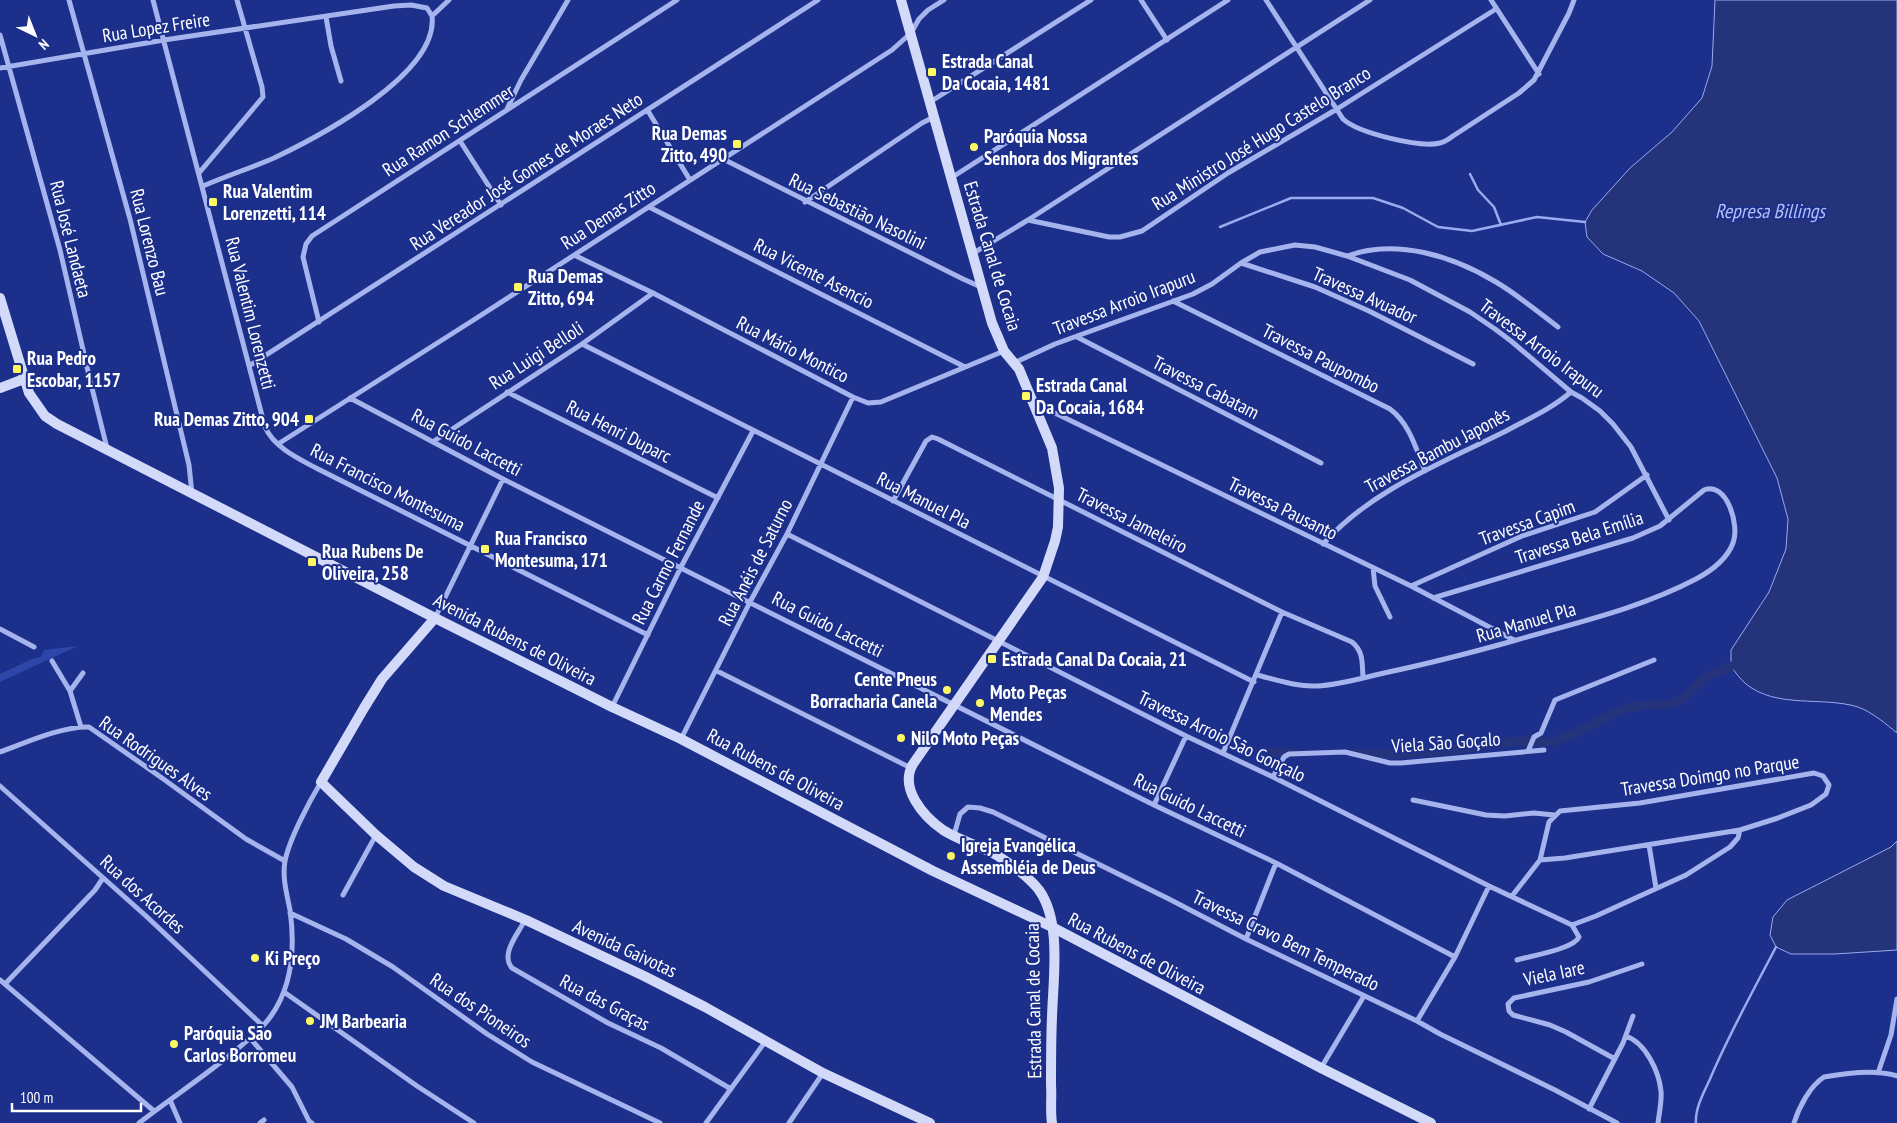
<svg xmlns="http://www.w3.org/2000/svg" width="1897" height="1123" font-family="'PT Sans Narrow',sans-serif">
<style>
.green{fill:#2e46a9}
.water{fill:#25347a;stroke:#99abef}
.lines{fill:none;stroke-linecap:round;stroke-linejoin:round}
.stream{stroke:#99abef;stroke-width:2.5}
.canal{stroke:#25347a;stroke-width:9}
.street{stroke:#a6b4ed;stroke-width:5}
.secondary{stroke:#d3daf9;stroke-width:10}
.poi-dot{fill:#fef963;stroke:#1b2f8b;stroke-width:2}
.labels{text-anchor:middle;stroke-width:4;stroke-linejoin:round;paint-order:stroke}
.street-label{font-size:19px;fill:#fff;stroke:#1b2f8b}
.poi-label{font-size:19px;font-weight:bold;fill:#fff;stroke:#1b2f8b;text-anchor:start}
.water-label{font-size:20px;font-style:italic;fill:#b2bff4;stroke:#1b2f8b}
</style>
<rect width="100%" height="100%" fill="#1b2f8b"/>
<!-- green -->
<path class="green" d="M78,646l-78,36v-8l32,-15 9,-2 3,-7z"/>
<!-- water -->
<path class="water" d="M1715,0h182v733c-11,-9 -25,-21 -39,-26 -36,-11 -81,2 -112,-23 -6,-5 -11,-12 -15,-18v-16l38,-58 17,-43 2,-30 -11,-41 -78,-157 -25,-28 -32,-22 -39,-17 -16,-17 -2,-15 7,-12 38,-42 42,-36 30,-34 10,-32z
M1897,841v109l-62,4h-44l-15,-7 -6,-12 3,-18 14,-17 104,-53z"/>
<g class="lines">
<!-- stream -->
<path class="stream" d="M1470,174l8,16 16,17 7,18
M1220,227l71,-29h82l30,10 35,19 34,4 65,-14 48,5
M1696,1123c-1,-15 8,-31 14,-44 19,-45 43,-88 66,-132"/>
<!-- canal -->
<path class="canal" d="M1265,752l32,1
M1355,753l12,2 32,-1 55,-4 60,-9 39,1 25,-10 45,-23 23,-4 25,-1 13,-6 19,-19 28,-13"/>
<!-- street -->
<path class="street" d="M69,0l61,219 59,246 3,29
M153,0l112,427c9,20 32,31 51,41l332,167
M1141,0l26,40
M1266,0l77,119c15,14 77,29 97,24 5,-1 9,-4 13,-7l66,-43 15,-13 35,-67 5,-13
M1491,0l48,74
M326,17l5,29 10,35
M0,35l60,215 30,130 17,68
M0,68l164,-28 230,-34 17,-1 16,3 5,8
M930,102l161,-102
M507,109l14,-29 47,-80
M648,111l42,69
M460,141l41,64
M723,159l240,120 18,8
M199,173l64,-76 -1,-10 -25,-87
M951,178l277,-178
M203,186c23,-10 48,-18 71,-28 44,-21 165,-84 158,-142l17,-16
M805,202l117,-79 12,-6
M649,207l316,160
M1028,220l81,17h11l22,-6 86,-58 109,-64 159,-100
M972,254l56,-34 342,-220
M574,255l79,38 200,104 15,6 13,-1 123,-51
M1347,256c49,-18 106,0 149,26 22,13 42,30 62,45
M1241,263l74,24 54,24 104,53
M1173,301l217,108c20,15 26,40 35,62
M319,322l-16,-65 3,-13 6,-8 365,-236
M1077,337l244,126
M582,344l672,338
M1014,363l41,-19 138,-50 19,-10 29,-21 19,-11 35,-7 20,2 32,9 63,24 60,32 25,17 16,12 60,51 11,6 18,13 13,13 18,23 38,73
M249,366l569,-366
M507,392l211,106
M350,398l153,81 651,326 122,58 179,94
M1037,408l20,6 354,172 103,54
M434,441l148,-97 71,-51
M278,444l194,-123 420,-271 19,-17 8,-14 9,-9 16,-10
M893,501l33,-60 6,-4 6,2 344,173 70,30c12,10 10,22 11,36
M787,534l399,202 87,41 216,109 83,39 7,12c-5,12 -49,19 -62,23
M1323,544c48,-54 119,-81 183,-113 22,-12 45,-22 65,-39
M1373,568l2,18 15,31
M1411,586l111,-50 73,-24 52,-37
M435,618l68,-139
M0,629l34,18
M52,661l18,30 11,36
M717,671l194,97
M1257,675c20,5 40,12 60,11 22,-1 45,-8 67,-13 43,-9 86,-20 129,-32 61,-18 126,-32 183,-62 15,-8 31,-20 37,-36 7,-17 -6,-62 -29,-53l-44,36 -27,12 -200,60
M70,691l13,-18
M612,707l69,-140 72,-136
M681,739l69,-137 37,-68 66,-137
M1528,751l6,-14 7,-4 14,-33 99,-40
M0,752c25,-9 62,-26 89,-25l73,51 84,61 39,22
M1223,753l59,-141
M1273,777l11,-20 5,-3 56,-2 45,11h11l143,-13
M0,786l146,130 117,110
M1413,800l73,15 19,1 29,-3 20,2
M1154,805l32,-69
M954,835l6,-21 8,-7 12,1 13,4 176,87 77,40 171,82 23,13 115,56 62,33
M1649,845l7,43
M343,895l33,-60
M1512,896l28,-36 9,-38 11,-11 80,-8 174,-30 9,3 6,9 -3,9 -15,11 -33,13 -38,12 -175,28 -25,2
M290,913l56,26 47,28 94,67 45,28 128,61
M525,920c-7,14 -25,34 -13,48l96,55 53,25 70,41
M1572,925l24,-9 90,-41 44,-28 8,-9 2,-8
M1246,939l30,-76
M0,980l154,131
M5,984l90,-94 8,-12
M284,992l133,94 57,37
M1417,1021l38,-64 34,-71
M1626,1036c20,7 33,36 35,55 1,11 -2,22 -3,32
M250,1038l42,49 17,34 3,2
M1615,1059l-49,-27 -16,-7 -37,-10 -4,-4 -1,-7 6,-6 75,-16 53,-18
M1321,1068l43,-72
M1878,1073l13,-38 6,-36
M170,1100l10,23
M1589,1109l34,-66 10,-27
M139,1123c32,-25 66,-47 97,-73 12,-10 26,-21 35,-34 22,-31 24,-70 19,-106 -3,-15 -8,-33 -5,-49 4,-21 24,-59 36,-79
M260,1123l4,-3
M706,1123l59,-81
M789,1123l34,-50
M1794,1123c5,-16 16,-37 30,-46 22,-4 52,-8 73,-1"/>
<!-- secondary -->
<path class="secondary" d="M901,0l91,323 12,28 15,18 33,79 7,40 -1,39 -3,14 -12,36 -130,187c-14,24 10,52 30,66 17,11 38,16 55,26 14,9 31,21 41,34 23,32 14,90 13,127 -1,22 -1,45 -1,68 1,12 -1,26 1,38
M0,298l29,95 16,23 12,8 378,194 177,89 69,32 252,132 119,56 269,141 110,55
M0,388l24,-9
M435,618l-53,61 -18,29 -43,74 55,53 38,32 30,19 82,34 118,56 61,31 118,66 107,50"/>
</g>
<!-- markers -->
<g class="poi-dot">
<rect x="927" y="67" width="10" height="10" rx="2.5"/>
<rect x="732" y="139" width="10" height="10" rx="2.5"/>
<circle cx="974" cy="147" r="5"/>
<rect x="208" y="197" width="10" height="10" rx="2.5"/>
<rect x="513" y="282" width="10" height="10" rx="2.5"/>
<rect x="12" y="364" width="10" height="10" rx="2.5"/>
<rect x="1021" y="391" width="10" height="10" rx="2.5"/>
<rect x="304" y="414" width="10" height="10" rx="2.5"/>
<rect x="480" y="544" width="10" height="10" rx="2.5"/>
<rect x="307" y="557" width="10" height="10" rx="2.5"/>
<rect x="987" y="654" width="10" height="10" rx="2.5"/>
<circle cx="947" cy="690" r="5"/>
<circle cx="980" cy="703" r="5"/>
<circle cx="901" cy="738" r="5"/>
<circle cx="951" cy="856" r="5"/>
<circle cx="255" cy="958" r="5"/>
<circle cx="310" cy="1021" r="5"/>
<circle cx="174" cy="1044" r="5"/>
</g>
<g class="labels">
<!-- street labels -->
<g class="street-label">
<text transform="translate(156 27) rotate(-9)" y="7">Rua Lopez Freire</text>
<text transform="translate(448 130) rotate(-33)" y="7">Rua Ramon Schlemmer</text>
<text transform="translate(1261 138) rotate(-32)" y="7">Rua Ministro José Hugo Castelo Branco</text>
<text transform="translate(526 171) rotate(-33)" y="7">Rua Vereador José Gomes de Moraes Neto</text>
<text transform="translate(858 211) rotate(26)" y="7">Rua Sebastião Nasolini</text>
<text transform="translate(608 215) rotate(-33)" y="7">Rua Demas Zitto</text>
<text transform="translate(71 239) rotate(76)" y="7">Rua José Landaeta</text>
<text transform="translate(150 242) rotate(76)" y="7">Rua Lorenzo Bau</text>
<text transform="translate(993 256) rotate(73)" y="7">Estrada Canal de Cocaia</text>
<text transform="translate(814 273) rotate(27)" y="7">Rua Vicente Asencio</text>
<text transform="translate(1365 295) rotate(24)" y="7">Travessa Avuador</text>
<text transform="translate(1124 302) rotate(-21)" y="7">Travessa Arroio Irapuru</text>
<text transform="translate(251 313) rotate(76)" y="7">Rua Valentim Lorenzetti</text>
<text transform="translate(1542 348) rotate(37)" y="7">Travessa Arroio Irapuru</text>
<text transform="translate(793 349) rotate(27)" y="7">Rua Mário Montico</text>
<text transform="translate(536 355) rotate(-33)" y="7">Rua Luigi Belloli</text>
<text transform="translate(1321 358) rotate(27)" y="7">Travessa Paupombo</text>
<text transform="translate(1206 387) rotate(27)" y="7">Travessa Cabatam</text>
<text transform="translate(619 431) rotate(27)" y="7">Rua Henri Duparc</text>
<text transform="translate(467 442) rotate(28)" y="7">Rua Guido Laccetti</text>
<text transform="translate(1437 450) rotate(-28)" y="7">Travessa Bambu Japonês</text>
<text transform="translate(388 487) rotate(27)" y="7">Rua Francisco Montesuma</text>
<text transform="translate(924 500) rotate(27)" y="7">Rua Manuel Pla</text>
<text transform="translate(1283 508) rotate(26)" y="7">Travessa Pausanto</text>
<text transform="translate(1132 520) rotate(27)" y="7">Travessa Jameleiro</text>
<text transform="translate(1527 522) rotate(-20)" y="7">Travessa Capim</text>
<text transform="translate(1579 537) rotate(-18)" y="7">Travessa Bela Emília</text>
<text transform="translate(668 562) rotate(-63)" y="7">Rua Carmo Fernande</text>
<text transform="translate(755 562) rotate(-63)" y="7">Rua Anéis de Saturno</text>
<text transform="translate(1526 622) rotate(-16)" y="7">Rua Manuel Pla</text>
<text transform="translate(828 624) rotate(27)" y="7">Rua Guido Laccetti</text>
<text transform="translate(515 639) rotate(27)" y="7">Avenida Rubens de Oliveira</text>
<text transform="translate(1222 736) rotate(26)" y="7">Travessa Arroio São Gonçalo</text>
<text transform="translate(1446 742) rotate(-4)" y="7">Viela São Goçalo</text>
<text transform="translate(156 758) rotate(35)" y="7">Rua Rodrigues Alves</text>
<text transform="translate(776 769) rotate(28)" y="7">Rua Rubens de Oliveira</text>
<text transform="translate(1710 775) rotate(-9)" y="7">Travessa Doimgo no Parque</text>
<text transform="translate(1190 805) rotate(26)" y="7">Rua Guido Laccetti</text>
<text transform="translate(143 894) rotate(42)" y="7">Rua dos Acordes</text>
<text transform="translate(1286 940) rotate(26)" y="7">Travessa Cravo Bem Temperado</text>
<text transform="translate(625 948) rotate(25)" y="7">Avenida Gaivotas</text>
<text transform="translate(1137 953) rotate(28)" y="7">Rua Rubens de Oliveira</text>
<text transform="translate(1554 973) rotate(-12)" y="7">Viela Iare</text>
<text transform="translate(1033 1001) rotate(-91)" y="7">Estrada Canal de Cocaia</text>
<text transform="translate(605 1002) rotate(28)" y="7">Rua das Graças</text>
<text transform="translate(481 1010) rotate(34)" y="7">Rua dos Pioneiros</text>
</g>
<!-- poi labels -->
<g class="poi-label">
<text x="942" y="68">Estrada Canal<tspan x="942" dy="22">Da Cocaia, 1481</tspan></text>
<text x="727" y="140" text-anchor="end">Rua Demas<tspan x="727" dy="22">Zitto, 490</tspan></text>
<text x="984" y="143">Paróquia Nossa<tspan x="984" dy="22">Senhora dos Migrantes</tspan></text>
<text x="223" y="198">Rua Valentim<tspan x="223" dy="22">Lorenzetti, 114</tspan></text>
<text x="528" y="283">Rua Demas<tspan x="528" dy="22">Zitto, 694</tspan></text>
<text x="27" y="365">Rua Pedro<tspan x="27" dy="22">Escobar, 1157</tspan></text>
<text x="1036" y="392">Estrada Canal<tspan x="1036" dy="22">Da Cocaia, 1684</tspan></text>
<text x="299" y="426" text-anchor="end">Rua Demas Zitto, 904</text>
<text x="495" y="545">Rua Francisco<tspan x="495" dy="22">Montesuma, 171</tspan></text>
<text x="322" y="558">Rua Rubens De<tspan x="322" dy="22">Oliveira, 258</tspan></text>
<text x="1002" y="666">Estrada Canal Da Cocaia, 21</text>
<text x="937" y="686" text-anchor="end">Cente Pneus<tspan x="937" dy="22">Borracharia Canela</tspan></text>
<text x="990" y="699">Moto Peças<tspan x="990" dy="22">Mendes</tspan></text>
<text x="911" y="745">Nilo Moto Peças</text>
<text x="961" y="852">Igreja Evangélica<tspan x="961" dy="22">Assembléia de Deus</tspan></text>
<text x="265" y="965">Ki Preço</text>
<text x="320" y="1028">JM Barbearia</text>
<text x="184" y="1040">Paróquia São<tspan x="184" dy="22">Carlos Borromeu</tspan></text>
</g>
<!-- water labels -->
<g class="water-label">
<text x="1770" y="218">Represa Billings</text>
</g>
</g>
<!-- north arrow -->
<g transform="translate(35 35) rotate(137)" stroke="#1b2f8b" stroke-width="4" paint-order="stroke">
<path d="M0-4L9 19L0 12L-9 19Z" fill="#ffffff"/>
<text y="-8" font-size="14" font-weight="bold" text-anchor="middle" fill="#ffffff">N</text>
</g>
<!-- scale -->
<path d="M12 1103v8h129v-8" fill="none" stroke="#ffffff" stroke-width="2.5"/>
<text x="20" y="1103" font-size="15" fill="#ffffff" stroke="#1b2f8b" stroke-width="4" paint-order="stroke">100 m</text>
</svg>
